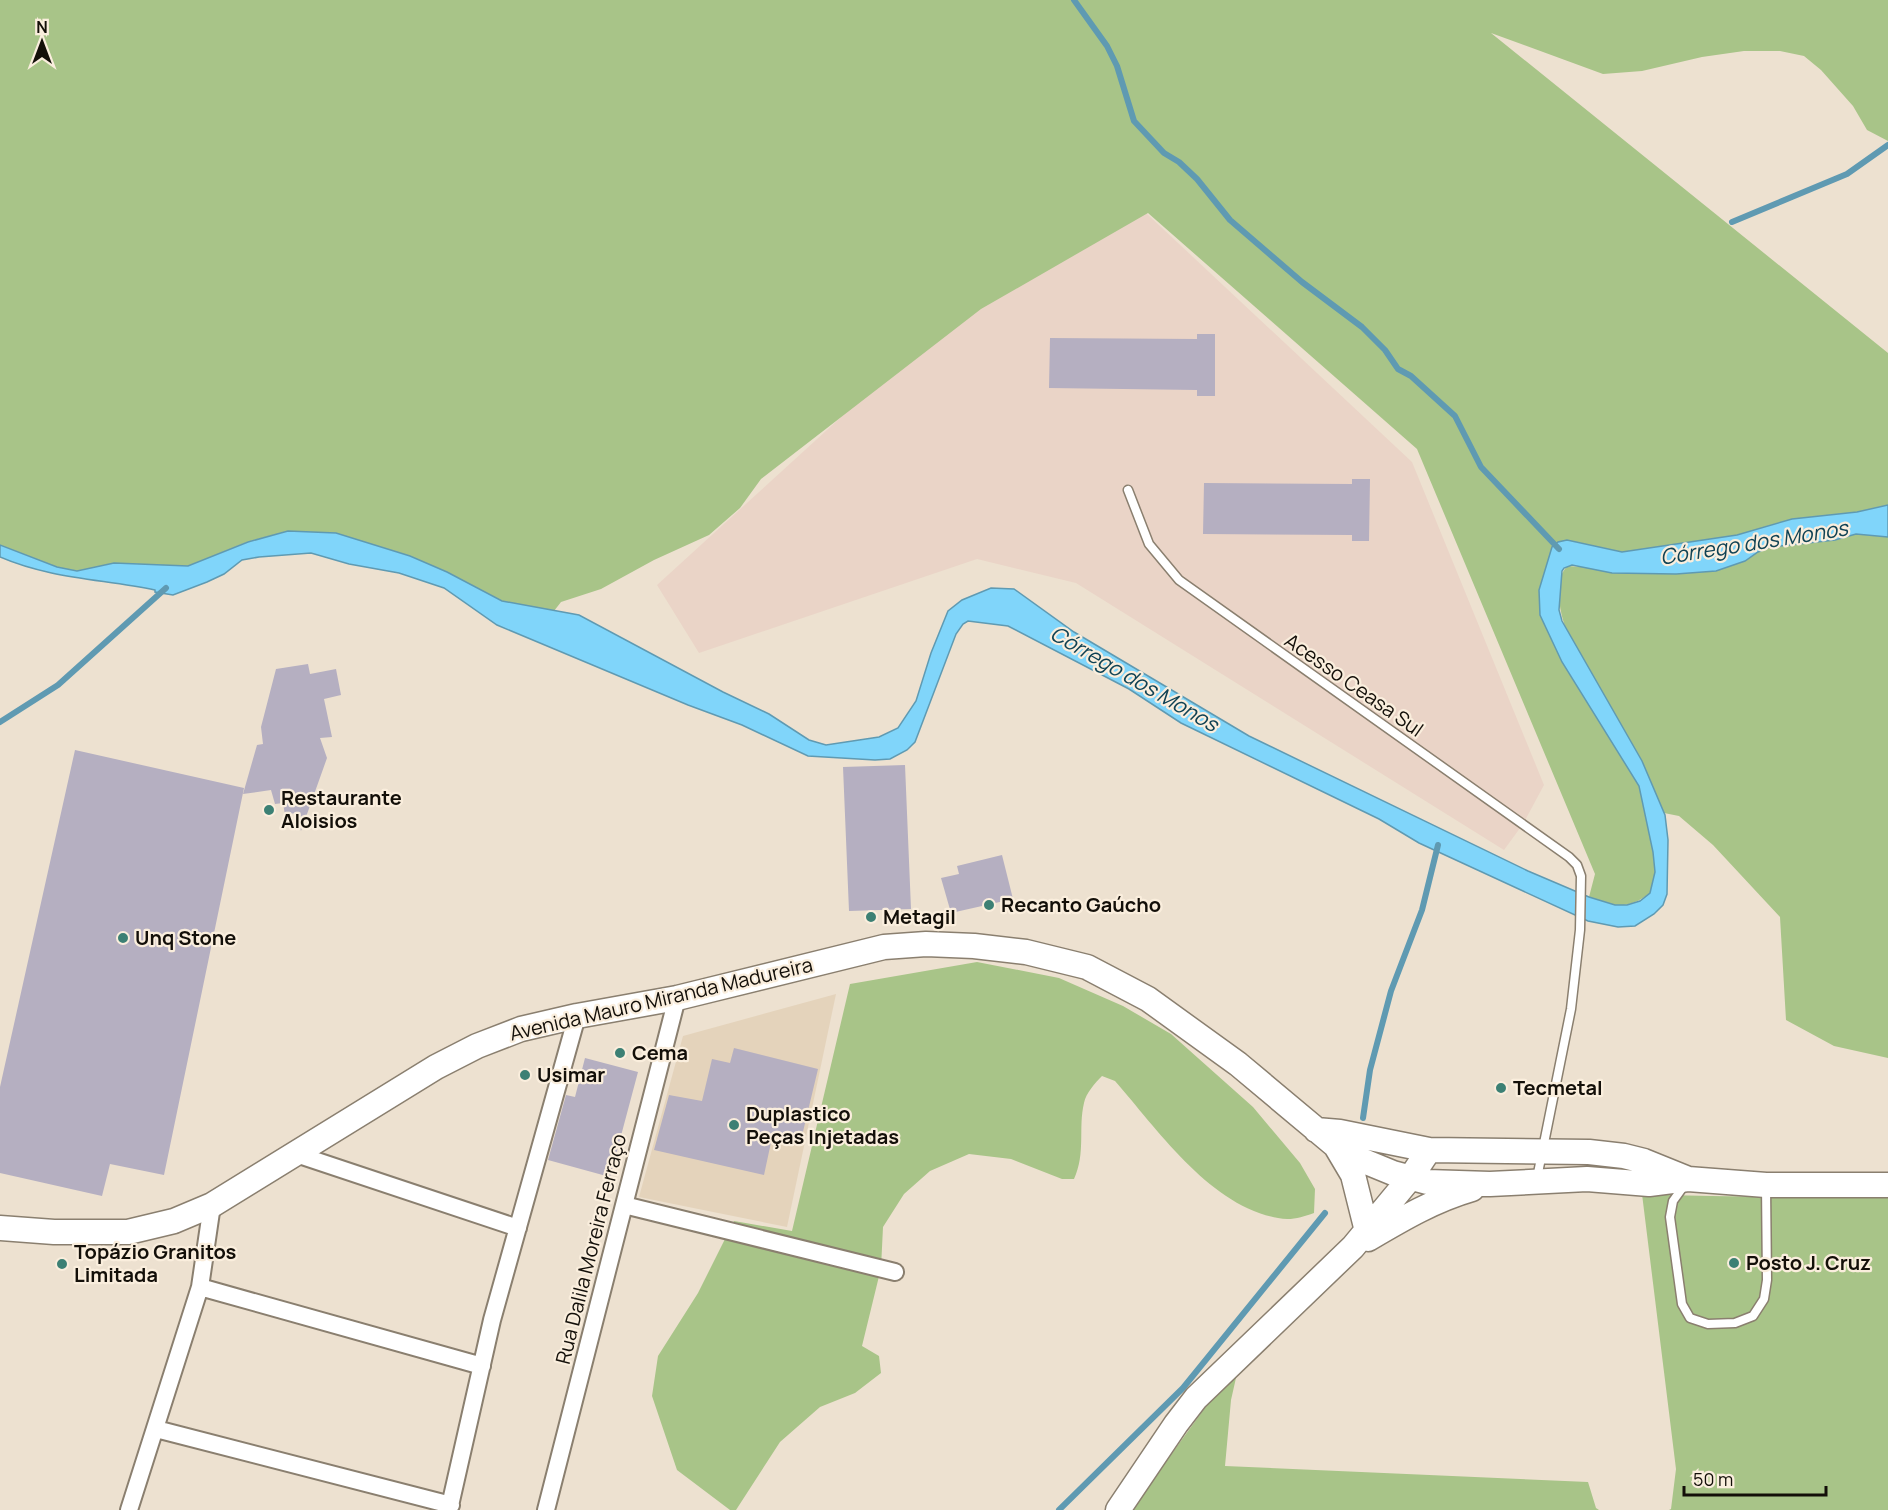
<svg xmlns="http://www.w3.org/2000/svg" width="1888" height="1510" font-family="Manrope,sans-serif">
<style>
.commercial{fill:#ead4c7}
.built{fill:#e4d3bb}
.green{fill:#a8c488}
.water{fill:#80d5fa;stroke:#5f9ab2;stroke-width:1.5}
.lines{fill:none;stroke-linecap:round;stroke-linejoin:round}
.stream{stroke:#5f9ab2;stroke-width:6}
.building{fill:#b5afc1}
.lane-casing{stroke:#8a7f6f;stroke-width:11}
.street-casing{stroke:#8a7f6f;stroke-width:20}
.secondary-casing{stroke:#8a7f6f;stroke-width:27}
.lane{stroke:#fff;stroke-width:8}
.street{stroke:#fff;stroke-width:16}
.secondary{stroke:#fff;stroke-width:24}
.poi-dot{fill:#3c8074;stroke:#faeedd;stroke-width:2}
.labels{text-anchor:middle;stroke-width:4.5;stroke-linejoin:round;paint-order:stroke}
.street-label{font-size:20px;fill:#130f09;stroke:#faeedd}
.poi-label{font-size:20px;font-weight:bold;fill:#130f09;stroke:#faeedd;text-anchor:start}
.water-label{font-size:21px;font-style:italic;fill:#0f4254;stroke:#faeedd}
</style>
<rect width="100%" height="100%" fill="#ede1d0"/>
<!-- commercial -->
<path class="commercial" d="M1130,198l282,264 132,323 -21,39 -19,26 -428,-267 -99,-24 -278,94 -42,-68 319,-291z"/>
<!-- built -->
<path class="built" d="M836,994l-49,233 -148,-30 44,-161z"/>
<!-- green -->
<path class="green" d="M0,0h1888v141l-21,-11 -14,-24 -32,-36 -17,-14 -24,-5h-36l-42,6 -60,14 -39,3 -112,-41 397,320v152l-31,7 -65,7 -55,16 -115,17 -55,-12 -9,2 -6,5 10,115 77,124 14,66 2,20 -5,21c-22,17 -37,14 -61,4l6,-23 -178,-425 -269,-236 -167,96 -220,170 -21,29 -31,27 -55,25 -53,29 -40,13 -7,9 -52,-10 -55,-29 -37,-16 -74,-23 -48,-2 -41,11 -59,24 -74,-3 -36,8 -21,-4 -57,-22z
M1856,534l32,3v521l-54,-12 -48,-26 -6,-103 -67,-72 -34,-29 -15,-3 -22,-52 -74,-128c-8,-16 -16,-55 0,-67l108,8 40,-3 29,-10 13,-9 12,-5 65,-7z
M977,962l82,16 64,28 48,28 82,73 47,56 15,26 -1,24c-12,4 -23,8 -36,5 -68,-12 -120,-88 -163,-137l-13,-5c-7,7 -16,17 -18,27 -6,25 2,50 -10,76h-12l-51,-20 -42,-5 -39,17 -26,23 -21,33 -2,41 -19,78 17,10 2,17 -26,20 -35,14 -40,35 -44,68h-6l-53,-40 -25,-74 6,-40 40,-63 36,-72 58,10 58,-247z
M1642,1194c82,3 164,4 246,1v315h-219l2,-1 5,-40z
M1238,1369l-7,31 -6,66 363,16 8,26 3,2h-468l94,-130z"/>
<!-- water -->
<path class="water" d="M1888,505v32l-32,-3 -21,6 -65,7 -12,5 -13,9 -29,10 -40,3 -64,-1 -40,-8 -8,3 -2,3 -3,39 3,11 80,140 23,54 3,25 -1,54 -4,11 -9,9 -19,12 -17,1 -30,-6 -169,-78 -40,-24 -198,-96 -52,-34 -121,-63 -40,-5 -5,3 -7,10 -41,108 -8,8 -17,9 -15,1 -67,-4 -66,-31 -54,-20 -191,-80 -53,-37 -45,-15 -50,-9 -38,-11 -52,4 -17,3 -18,14 -17,8 -34,13 -18,-3v-2c-53,-11 -104,-11 -155,-33v-12l57,22 20,4 37,-8 74,3 60,-24 40,-11 48,2 74,23 37,16 55,29 77,14 144,77 46,22 40,26 17,5 53,-8 19,-9 18,-27 15,-48 17,-42 14,-11 29,-12 23,1 60,43 175,104 279,135 61,26 26,8h12l13,-4 10,-8 5,-21 -2,-20 -14,-66 -77,-124 -22,-47 -1,-25 13,-43 6,-5 9,-2 55,12 115,-17 55,-16 65,-7z"/>
<g class="lines">
<!-- stream -->
<path class="stream" d="M1074,0l33,46 10,20 17,55 30,32 15,9 18,17 33,41 72,62 60,45 23,23 13,19 13,7 44,40 26,51 78,82
M1732,222l115,-48 41,-29
M0,722l58,-37 108,-97
M1363,1118l7,-48 21,-79 31,-81 16,-65
M1059,1510l124,-122 142,-175"/>
</g>
<!-- building -->
<path class="building" d="M1197,334h18v62h-18v-6l-148,-2 1,-50 147,1z
M1352,479h18l-1,62h-17v-6l-149,-1 1,-51 148,1z
M308,664l2,10 26,-5 5,26 -17,4 8,38 -12,1 7,20 -26,73 -6,-18 -10,2 -2,-12 -8,1 -4,-14 -28,4 14,-49 6,-1 -2,-17 15,-58z
M75,750l169,38 -80,387 -54,-11 -8,32 -102,-23v-86z
M905,765l6,144 -62,2 -6,-144z
M1002,855l11,44 -62,14 -10,-35 18,-4 -2,-8z
M734,1048l84,21 -17,71 -28,-7 -9,42 -110,-25 15,-55 33,6 10,-42 18,4z
M585,1058l53,14 -28,105 -62,-17 18,-65 9,2z"/>
<g class="lines">
<defs>
<path id="lane" d="M1128,490l21,54 30,36 390,277 8,8 4,11 -1,54 -9,79 -34,169
M1686,1183l-13,18 -3,16 12,87 8,14 18,6 27,-1 18,-7 11,-17 3,-19 -1,-94"/>
<path id="street" d="M296,1154l222,74
M624,1205l271,67
M200,1287l282,79
M156,1429l295,76
M129,1510l71,-223 12,-82
M449,1510l43,-190 85,-304
M546,1510l131,-512"/>
<path id="secondary" d="M1316,1130l24,2 89,18 160,2 35,4 20,5 42,17
M1337,1148l16,27 14,56
M0,1228l54,4h74l46,-11 38,-16 224,-138 41,-21 44,-17 56,-13 100,-18 207,-51 42,-3 48,2 52,6 61,15 61,32 90,65 98,82 18,11 39,16 34,9 63,2 97,-5 62,5 39,-5 78,6h122
M1368,1239c34,-20 66,-39 104,-50
M1118,1510l58,-86 20,-26 157,-151 58,-70 18,-27"/>
</defs>
<!-- lane casing -->
<use href="#lane" class="lane-casing"/>
<!-- street casing -->
<use href="#street" class="street-casing"/>
<!-- secondary casing -->
<use href="#secondary" class="secondary-casing"/>
<!-- lane -->
<use href="#lane" class="lane"/>
<!-- street -->
<use href="#street" class="street"/>
<!-- secondary -->
<use href="#secondary" class="secondary"/>
</g>
<!-- markers -->
<g class="poi-dot">
<circle cx="269" cy="810" r="6"/>
<circle cx="989" cy="905" r="6"/>
<circle cx="871" cy="917" r="6"/>
<circle cx="123" cy="938" r="6"/>
<circle cx="620" cy="1053" r="6"/>
<circle cx="525" cy="1075" r="6"/>
<circle cx="1501" cy="1088" r="6"/>
<circle cx="734" cy="1125" r="6"/>
<circle cx="1734" cy="1263" r="6"/>
<circle cx="62" cy="1264" r="6"/>
</g>
<g class="labels">
<!-- street labels -->
<g class="street-label">
<text transform="translate(1354 685) rotate(35)" y="7">Acesso Ceasa Sul</text>
<text transform="translate(661 999) rotate(-13)" y="7">Avenida Mauro Miranda Madureira</text>
<text transform="translate(591 1249) rotate(-76)" y="7">Rua Dalila Moreira Ferraço</text>
</g>
<!-- poi labels -->
<g class="poi-label">
<text x="281" y="805">Restaurante<tspan x="281" dy="23">Aloisios</tspan></text>
<text x="1001" y="912">Recanto Gaúcho</text>
<text x="883" y="924">Metagil</text>
<text x="135" y="945">Unq Stone</text>
<text x="632" y="1060">Cema</text>
<text x="537" y="1082">Usimar</text>
<text x="1513" y="1095">Tecmetal</text>
<text x="746" y="1121">Duplastico<tspan x="746" dy="23">Peças Injetadas</tspan></text>
<text x="74" y="1259">Topázio Granitos<tspan x="74" dy="23">Limitada</tspan></text>
<text x="1746" y="1270">Posto J. Cruz</text>
</g>
<!-- water labels -->
<g class="water-label">
<text transform="translate(1754 543) rotate(-9)" y="7">Córrego dos Monos</text>
<text transform="translate(1134 679) rotate(30)" y="7">Córrego dos Monos</text>
</g>
</g>
<!-- north arrow -->
<g transform="translate(42 42)" stroke="#faeedd" stroke-width="4.5" paint-order="stroke">
<path d="M0-4.5L10 22L0 15L-10 22Z" fill="#130f09"/>
<text y="-9" font-size="16" font-weight="bold" text-anchor="middle" fill="#130f09">N</text>
</g>
<!-- scale -->
<path d="M1684 1486v9h142v-9" fill="none" stroke="#130f09" stroke-width="3"/>
<text x="1693" y="1486" font-size="18" fill="#130f09" stroke="#faeedd" stroke-width="4.5" paint-order="stroke">50 m</text>
</svg>
